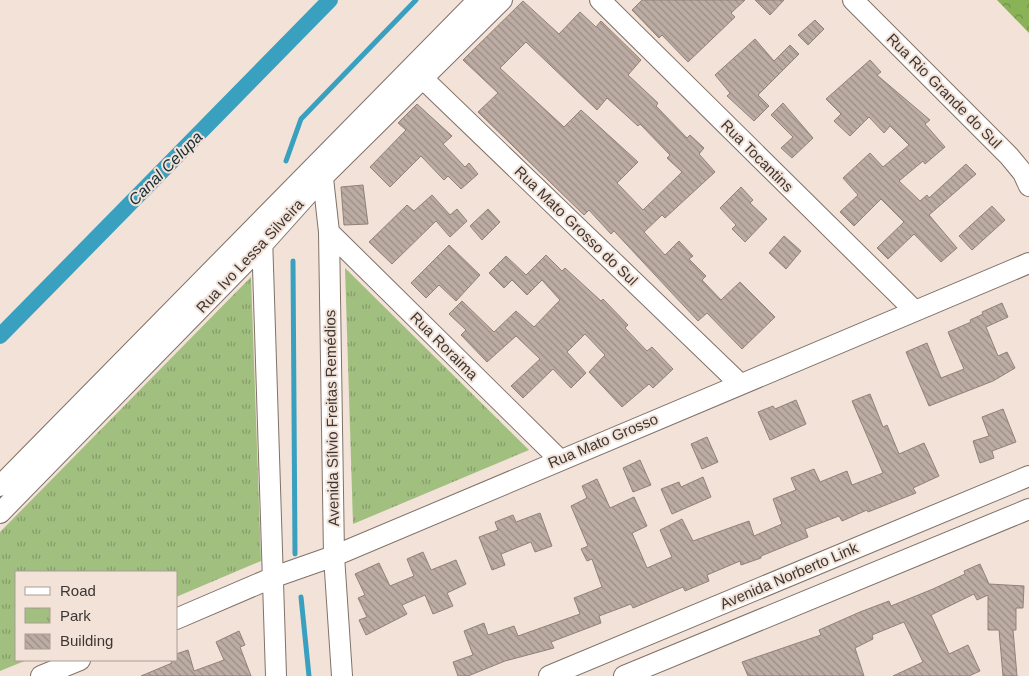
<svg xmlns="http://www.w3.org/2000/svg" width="1029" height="676" font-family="Helvetica,sans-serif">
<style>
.forest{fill:url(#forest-crowns)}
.park{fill:url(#park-tufts)}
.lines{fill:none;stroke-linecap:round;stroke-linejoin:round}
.stream{stroke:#3aa0bf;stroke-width:5}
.canal{stroke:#3aa0bf;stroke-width:16}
.building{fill:url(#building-back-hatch);stroke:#918279;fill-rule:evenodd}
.minor-casing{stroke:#807269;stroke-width:22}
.minor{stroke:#fff;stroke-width:20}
.labels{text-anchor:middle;stroke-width:4;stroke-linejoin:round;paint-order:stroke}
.street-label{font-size:15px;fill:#3d3733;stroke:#f2e2d8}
.water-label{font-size:16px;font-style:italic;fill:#172e35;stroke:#f2e2d8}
</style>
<defs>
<pattern id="forest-crowns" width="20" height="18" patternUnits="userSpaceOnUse" patternTransform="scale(1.25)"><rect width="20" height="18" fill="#8ab257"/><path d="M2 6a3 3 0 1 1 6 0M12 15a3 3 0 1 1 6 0" fill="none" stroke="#729249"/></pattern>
<pattern id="park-tufts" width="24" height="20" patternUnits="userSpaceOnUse" patternTransform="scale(1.25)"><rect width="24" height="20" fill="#a1bf7f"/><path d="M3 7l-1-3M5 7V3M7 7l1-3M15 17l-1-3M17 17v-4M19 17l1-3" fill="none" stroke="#849c69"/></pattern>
<pattern id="building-back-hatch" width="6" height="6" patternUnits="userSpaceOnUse" patternTransform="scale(1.25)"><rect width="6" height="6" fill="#bcaca3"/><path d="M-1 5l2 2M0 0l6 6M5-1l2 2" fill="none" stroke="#9a8d85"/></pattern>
</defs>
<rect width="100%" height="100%" fill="#f2e2d8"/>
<!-- forest -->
<path class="forest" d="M997,0h32v33z"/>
<!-- park -->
<path class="park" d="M345,268l184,182 -176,74z
M251,277l10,284 -85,36v-25h-160v88h11l-27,11v-139z"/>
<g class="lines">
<!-- stream -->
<path class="stream" d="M286,161l15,-42 115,-119
M293,261l2,293
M301,597l8,79"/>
<!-- canal -->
<path class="canal" d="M0,336l330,-336"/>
</g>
<!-- building -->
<path class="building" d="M642,0h103l-14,13 4,4 -47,45 -26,-27 -3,3 -27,-28z
M755,0h29l-14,15z
M523,1l36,33 21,-22 16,15 5,-6 40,39 -13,15 30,28 -2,3 31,32 3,-3 14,13 -5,6 16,18 -50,46 -3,-3 -18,17 21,23 14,-14 14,15 -4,3 17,17 -4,4 19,20 19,-18 35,35 -33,32 -35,-36 -9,8 -84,-90 -3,3 -22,-24 -5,5 -106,-103 20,-19 -35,-33zM526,42l71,68 10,-12 31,28 2,-2 30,31 -3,3 15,14 -39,38 -26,-27 21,-21 -57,-52 -17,17 -64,-59z
M815,20l9,9 -16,16 -10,-10z
M755,39l19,22 16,-16 9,9 -41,41 11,11 -15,15 -27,-25 3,-3 -15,-18z
M870,60l11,12 -4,3 53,45 -5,4 20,23 -20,17 -2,-3 -24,20 21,20 7,-6 2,3 37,-34 10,10 -47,41 28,33 -16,14 -27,-28 -26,25 -11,-11 27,-26 -23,-23 -27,27 -14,-14 18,-17 -15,-17 27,-25 13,14 26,-22 -19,-19 -6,7 -15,-16 -19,19 -16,-15 7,-7 -15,-15z
M783,103l30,35 -21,20 -11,-10 12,-11 -22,-22z
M417,104l35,32 -9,8 22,23 4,-4 9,11 -17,15 -13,-13 -4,4 -23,-24 -31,31 -20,-20 36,-37 -8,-7z
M363,185l5,39 -24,1 -3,-38z
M741,187l12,13 -3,3 17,16 -22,23 -13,-13 4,-4 -16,-17z
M432,195l18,20 7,-6 10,12 -17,16 -14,-16 -44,43 -23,-22 38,-37 7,6z
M992,206l13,14 -33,30 -13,-14z
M488,209l12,13 -18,18 -12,-14z
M784,236l17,15 -15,18 -17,-16z
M449,245l31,30 -24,26 -17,-16 -13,13 -15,-15z
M546,255l16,16 3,-3 36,33 2,-2 25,26 -3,3 22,23 5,-4 21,22 -20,19 -4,-4 -27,23 -33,-35 16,-17 -20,-21 -18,18 19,21 -15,15 -18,-19 -30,29 -12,-12 29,-27 -24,-23 -29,26 -26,-27 5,-5 -17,-16 13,-13 32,31 22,-21 18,16 26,-27 -18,-20 -15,15 -15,-15 -8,8 -15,-15 17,-17 20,19z
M1002,303l6,14 -22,10 12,29 9,-4 8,16 -22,13 -64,25 -23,-54 21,-9 14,35 23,-9 -16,-37 23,-10 -1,-2 13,-6 -1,-2z
M870,394l13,33 4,-2 12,29 25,-11 15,33 -26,12 3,5 -48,19 -1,-2 -25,11 -3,-5 -34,13 3,8 -47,19v2l-20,7 -1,-4 -33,14 2,6 -24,10 -2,-4 -50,21 -2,-4 -32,12 2,7 -50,19 3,6 -49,13 -37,15h-10l-5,-14 20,-7 -9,-24 20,-8 4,12 26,-9 4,10 62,-22 -6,-16 28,-11 -10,-28 -5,2 -6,-12 7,-3 -17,-40 16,-8 -5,-12 15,-7 13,29 24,-11 13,29 -15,7 15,35 25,-11 -12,-27 22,-11 11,22 56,-20 5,15 28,-12 -9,-25 23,-9 -5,-12 23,-9 6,13 27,-11 5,14 31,-12 -31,-72z
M796,400l10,24 -36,16 -12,-28 15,-6 2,3z
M1003,409l13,33 -24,9 2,7 -14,5 -7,-22 16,-5 -7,-19z
M707,437l11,25 -16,7 -11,-25z
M640,460l11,25 -18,7 -10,-24z
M703,477l8,20 -39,17 -11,-25 18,-7 2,5z
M540,513l12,33 -17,6 -4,-10 -30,12 4,11 -13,5 -13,-33 19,-7 -3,-8 18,-7 3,7z
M423,552l8,18 25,-10 10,24 -19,9 6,13 -20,8 -8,-19 -23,10 5,9 -41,21 -7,-15 8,-3 -9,-19 7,-3 -10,-21 24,-11 11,23 24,-10 -7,-17z
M980,564l9,20 35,2 -1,22h-7v22h-3l4,46h-14l-4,-46h-11v-35l-11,5 -3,-6 -43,21 18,39 19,-9 12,26 -11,5h-76l30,-14 -19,-40 -32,13 1,4 -18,9 9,28h-116l-6,-14 79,-27 -2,-5 41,-18 29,-11 2,5 42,-17 32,-15 -1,-3z
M239,631l6,14 -5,2 11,29h-110l31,-13 -2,-3h6v-6l12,-4 6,21 30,-11 -8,-18z"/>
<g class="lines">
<defs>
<path id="minor" d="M600,0l315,311
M853,0l156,156 14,17 6,13
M413,69l327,315
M322,169l7,63 5,324 8,120
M329,232l230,227
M262,236l14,440
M0,486l478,-486
M0,513l263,-269 60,-67 179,-177
M176,619l98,-42 60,-21 695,-293
M41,676l39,-16
M549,676l480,-200
M624,676l405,-167"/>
</defs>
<!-- minor casing -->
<use href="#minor" class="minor-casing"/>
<!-- minor -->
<use href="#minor" class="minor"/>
</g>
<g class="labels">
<!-- street labels -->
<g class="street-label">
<text transform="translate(944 91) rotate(45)" y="5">Rua Rio Grande do Sul</text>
<text transform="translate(757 156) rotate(45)" y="5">Rua Tocantins</text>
<text transform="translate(576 226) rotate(44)" y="5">Rua Mato Grosso do Sul</text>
<text transform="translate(250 256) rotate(-47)" y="5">Rua Ivo Lessa Silveira</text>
<text transform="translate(444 346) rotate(45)" y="5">Rua Roraima</text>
<text transform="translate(332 418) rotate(-91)" y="5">Avenida Sílvio Freitas Remédios</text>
<text transform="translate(603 441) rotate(-23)" y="5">Rua Mato Grosso</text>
<text transform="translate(789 576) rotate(-23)" y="5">Avenida Norberto Link</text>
</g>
<!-- water labels -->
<g class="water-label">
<text transform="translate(165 168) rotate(-45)" y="6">Canal Celupa</text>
</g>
</g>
<!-- legend -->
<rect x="15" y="571" width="162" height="90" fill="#f2e2d8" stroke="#aa9e96"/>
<rect x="25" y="587" width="25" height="8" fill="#ffffff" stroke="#aa9e96"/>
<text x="60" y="596" font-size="15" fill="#3d3733">Road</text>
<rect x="25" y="608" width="25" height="15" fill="url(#park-tufts)" stroke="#aa9e96"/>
<text x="60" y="621" font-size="15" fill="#3d3733">Park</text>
<rect x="25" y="634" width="25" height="15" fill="url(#building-back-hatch)" stroke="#aa9e96"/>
<text x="60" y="646" font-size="15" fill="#3d3733">Building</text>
</svg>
